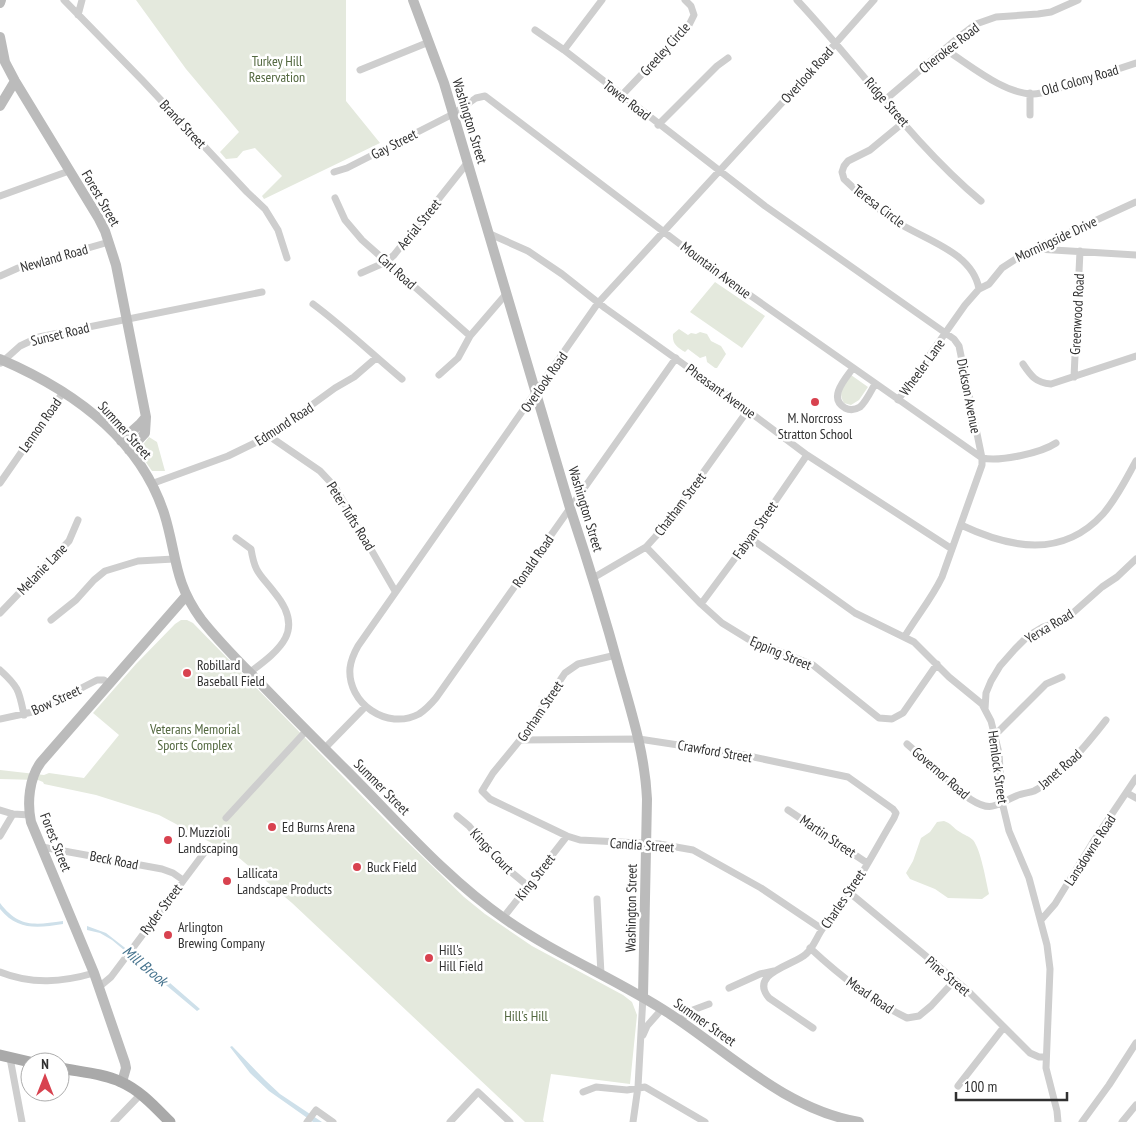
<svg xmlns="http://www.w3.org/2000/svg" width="1136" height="1122" font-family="'PT Sans Narrow',sans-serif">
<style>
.green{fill:#e4e9dd}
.water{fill:#cee0ea}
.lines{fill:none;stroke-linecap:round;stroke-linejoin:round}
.street{stroke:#cecece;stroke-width:7}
.secondary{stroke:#bbb;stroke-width:10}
.primary{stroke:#a9a9a9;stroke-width:11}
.poi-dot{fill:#d8424f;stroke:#fff;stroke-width:2}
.labels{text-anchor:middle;stroke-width:5;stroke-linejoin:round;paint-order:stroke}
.street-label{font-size:14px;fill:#313131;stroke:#fff}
.park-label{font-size:14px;fill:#546941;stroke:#fff}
.poi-label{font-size:14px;fill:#313131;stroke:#fff;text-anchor:start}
.water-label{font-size:15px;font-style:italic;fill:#44728d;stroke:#fff}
</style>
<rect width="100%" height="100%" fill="#fff"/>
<!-- green -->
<path class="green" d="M136,0h210v101l34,42 -116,56 -2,-3 20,-20 -27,-28 -12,3 -6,7 -11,1 -6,-7 19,-20 -53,-63z
M715,282l50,34 -23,32 -52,-36z
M679,329l9,6 3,-2 5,1 4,-2 7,2 4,7 10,5 5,8 -9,14h-2l-8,-6 -1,-6 -6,2 -12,-9 -3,3c-8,-5 -13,-8 -12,-18z
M851,375l17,12 -9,13 -8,5 -7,-2c-7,-12 0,-18 7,-28z
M149,437l8,5 8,29h-13l-9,-13 -2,-11z
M181,620h6l6,3 202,207 69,67 21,17 47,32 91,49 9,7 5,13 -7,69 -79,-10 -8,46 1,2h-19l-233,-219 -54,-46 -79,-42 -63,-20 -52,-11 -1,-2 -5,-2 -38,-1v-9l44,5 5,-2 35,5 35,-43 -26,-22 43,-49 39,-40z
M944,821c7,2 9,7 16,11 4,3 9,4 13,8 8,10 13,41 16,54l-7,5 -34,-1 -13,-9 -25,-10 -4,-6 7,-12 8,-23 9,-6 7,-10z"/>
<!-- water -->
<path class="water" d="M0,903c19,25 35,22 63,18v3c-25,4 -45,7 -63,-15z
M87,926l19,7 64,50 30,26 -3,2 -85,-71 -12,-7 -13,-3z
M232,1046l33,34 15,14 42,28h-9l-44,-31 -19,-18 -20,-26z"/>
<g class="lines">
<!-- street -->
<path class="street" d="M64,0l79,81 104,111 18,17 13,21 9,28
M797,0c61,65 115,143 184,201
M78,15l4,-15
M535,30l29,20 201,156 189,133 5,7 23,112v7l-40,112c-10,21 -25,39 -37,59
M564,50l38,-50
M946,50c24,15 58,44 87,44 9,0 16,-3 24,-5l79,-26
M360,70l69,-28
M1030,93v22
M622,95l67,-70 5,-10 -3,-9 -6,-6
M885,100l74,-63 17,-13 20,-7 42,-3 13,-2 27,-12
M904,122l-34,28 -22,11 -4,5 -2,6 2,7c16,16 39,34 58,46 27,16 71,29 77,64
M658,125l59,-59 11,-8
M334,172l13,-4 106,-54 23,-16 9,-2 229,174 268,188c18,4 59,-5 74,-15
M0,196l69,-25
M335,198l10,22 17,20 108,96
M490,234l38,17 34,23 43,34 130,93 72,54 145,94
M1037,249l99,6
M361,273l25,-11 8,-7 74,-93
M0,276l18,-8 91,-26
M313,304c31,23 59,50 89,75
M676,358l-240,340c-5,6 -11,12 -17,16 -32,17 -72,-11 -69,-46 1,-8 4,-15 8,-22l240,-343 205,-223 71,-80
M1,363l19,-17 19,-9 223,-45
M1023,364c8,12 13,19 28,20l85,-28
M853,368c-7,10 -26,30 -8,40 4,2 10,2 15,-1 6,-5 11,-16 15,-23
M439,375l19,-17 12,-22 37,-43
M1074,377l6,-126
M898,400l67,-95 14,-16 10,-5 13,-16 23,-15 111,-51
M269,436l51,35 15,16 60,104
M0,483l64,-92
M151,484l77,-28 41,-20 66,-48 19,-11 22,-19
M961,525c49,23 101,34 142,-11 14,-16 23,-35 33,-53
M236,538l15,11c4,24 8,24 23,43 32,38 7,57 -25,81
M750,538l105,75 59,29 35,35 33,27 9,17 8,32 3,49 7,29 20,47 18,67 3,24 -4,99 11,43 1,11
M646,547l55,57 21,19 26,16 65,26 66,53 13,1 11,-6 34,-49
M593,578l53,-31 10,-11 16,-20 76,-106
M701,604l49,-66 57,-83
M0,613l69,-72 9,-21
M51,620l25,-20 18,-20 11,-9 33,-10 36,-2
M616,655l-38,9 -13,9 -45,67 -27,33 -11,18 8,8 77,37 13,4 79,4 34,6 68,38 61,41
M0,670c19,17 19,21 24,45
M985,709l1,-16 5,-12 9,-15 15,-17 13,-13 15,-9 23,-8 36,-32 15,-10 19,-18
M0,719l37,-8 60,-31h7l5,4
M995,735l51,-51 16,-7
M520,740l119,-1 105,16 104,22 45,32 3,4 -2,5c-15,25 -29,52 -45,76 -8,12 -18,23 -26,34 -6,8 -9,19 -17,26 -11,11 -58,19 -37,44l44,30
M907,744l63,55c22,14 25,6 46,-3 6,-3 13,-3 18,-5 26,-13 55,-49 72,-71
M324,749l41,-42
M1127,793l9,5
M0,810l13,4 17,1
M788,810l79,53
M457,816l12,10 29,35 30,25
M226,818l80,-87
M0,836l13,-22
M42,847l120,22 11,4 10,7
M850,893l118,98 62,62 9,4h7
M597,899l4,75
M503,918l64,-82
M1041,920l14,-16 38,-62 43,-64
M810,948c29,27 62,53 97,70l12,-2 12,-10 23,-25
M0,972c32,13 63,10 94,1
M99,987l12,-10 93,-124
M729,988l31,-14 14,-3
M679,1020l14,-10 16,-6
M643,1035l4,-9 15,-17
M10,1058l12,64
M958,1086l46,-59
M583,1092l13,-5 31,3 18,-3 60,35
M114,1122l26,-27
M307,1122l9,-12 17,12
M450,1122l28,-30 32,30
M633,1122l5,-35 5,-91
M1082,1122l27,-37 27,-42
M1122,1122l14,-17"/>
<!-- secondary -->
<path class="secondary" d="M413,0l31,83 126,425c18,54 35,109 50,164 12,42 25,83 27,127l-4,197
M0,3l1,-3
M0,37l5,25 10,19 84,138 6,12 11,34 30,152 -1,16 -16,17
M0,106l15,-25
M0,359c70,30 139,78 164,154 13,41 9,68 37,106 18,23 39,44 60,65 26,27 53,54 80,81 53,52 102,111 164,154 53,37 112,60 165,95 61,40 115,95 189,108
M121,441l19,-17 6,-7
M122,1082l4,-14 -1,-5 -31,-90 -63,-151c-4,-19 -2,-44 10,-60l145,-166"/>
<!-- primary -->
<path class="primary" d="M0,1055l30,7
M60,1068c20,4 42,5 61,14 19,8 35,26 49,40"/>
</g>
<!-- markers -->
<g class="poi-dot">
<circle cx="815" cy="402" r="5"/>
<circle cx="187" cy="673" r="5"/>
<circle cx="272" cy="827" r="5"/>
<circle cx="168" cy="840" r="5"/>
<circle cx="357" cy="867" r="5"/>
<circle cx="227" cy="881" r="5"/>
<circle cx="168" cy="935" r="5"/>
<circle cx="429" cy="958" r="5"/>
</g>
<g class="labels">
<!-- street labels -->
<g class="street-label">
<text transform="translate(949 48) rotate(-38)" y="5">Cherokee Road</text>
<text transform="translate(665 49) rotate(-48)" y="5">Greeley Circle</text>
<text transform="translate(807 75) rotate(-48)" y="5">Overlook Road</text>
<text transform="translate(1080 80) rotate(-16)" y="5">Old Colony Road</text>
<text transform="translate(627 100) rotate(38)" y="5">Tower Road</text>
<text transform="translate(887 102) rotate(49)" y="5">Ridge Street</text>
<text transform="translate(470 121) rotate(73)" y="5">Washington Street</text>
<text transform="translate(183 124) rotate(47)" y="5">Brand Street</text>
<text transform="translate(394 144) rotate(-27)" y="5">Gay Street</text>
<text transform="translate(101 198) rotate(60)" y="5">Forest Street</text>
<text transform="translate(879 206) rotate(37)" y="5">Teresa Circle</text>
<text transform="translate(419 224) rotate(-51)" y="5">Aerial Street</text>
<text transform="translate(1056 239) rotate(-25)" y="5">Morningside Drive</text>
<text transform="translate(54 258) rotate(-16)" y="5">Newland Road</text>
<text transform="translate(716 270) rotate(37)" y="5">Mountain Avenue</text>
<text transform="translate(397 271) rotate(42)" y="5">Carl Road</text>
<text transform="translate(1077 314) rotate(-87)" y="5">Greenwood Road</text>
<text transform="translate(60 334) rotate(-14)" y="5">Sunset Road</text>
<text transform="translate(922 367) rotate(-54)" y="5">Wheeler Lane</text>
<text transform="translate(544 382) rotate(-55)" y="5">Overlook Road</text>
<text transform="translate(721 391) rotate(36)" y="5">Pheasant Avenue</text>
<text transform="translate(969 396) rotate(79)" y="5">Dickson Avenue</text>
<text transform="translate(284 424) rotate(-33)" y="5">Edmund Road</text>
<text transform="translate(40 425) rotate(-55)" y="5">Lennon Road</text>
<text transform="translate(125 430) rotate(48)" y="5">Summer Street</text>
<text transform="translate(680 504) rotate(-53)" y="5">Chatham Street</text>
<text transform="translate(586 509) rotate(73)" y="5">Washington Street</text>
<text transform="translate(351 516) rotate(58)" y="5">Peter Tufts Road</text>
<text transform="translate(755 530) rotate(-55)" y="5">Fabyan Street</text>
<text transform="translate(533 561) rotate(-55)" y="5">Ronald Road</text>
<text transform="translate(42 569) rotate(-46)" y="5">Melanie Lane</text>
<text transform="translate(1049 626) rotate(-31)" y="5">Yerxa Road</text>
<text transform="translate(781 653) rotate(23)" y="5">Epping Street</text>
<text transform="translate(56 700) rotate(-25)" y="5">Bow Street</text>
<text transform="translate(540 711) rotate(-56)" y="5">Gorham Street</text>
<text transform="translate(715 751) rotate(10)" y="5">Crawford Street</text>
<text transform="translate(998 767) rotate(82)" y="5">Hemlock Street</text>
<text transform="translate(1060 769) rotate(-41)" y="5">Janet Road</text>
<text transform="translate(941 773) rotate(41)" y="5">Governor Road</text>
<text transform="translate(382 787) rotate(45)" y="5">Summer Street</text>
<text transform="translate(828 836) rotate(34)" y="5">Martin Street</text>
<text transform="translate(56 842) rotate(68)" y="5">Forest Street</text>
<text transform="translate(642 845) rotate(4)" y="5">Candia Street</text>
<text transform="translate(1090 850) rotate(-57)" y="5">Lansdowne Road</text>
<text transform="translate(492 851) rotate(47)" y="5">Kings Court</text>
<text transform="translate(114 860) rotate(11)" y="5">Beck Road</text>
<text transform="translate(535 877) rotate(-52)" y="5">King Street</text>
<text transform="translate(843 899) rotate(-56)" y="5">Charles Street</text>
<text transform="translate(631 908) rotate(-89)" y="5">Washington Street</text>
<text transform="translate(161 909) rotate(-53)" y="5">Ryder Street</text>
<text transform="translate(948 976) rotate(40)" y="5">Pine Street</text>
<text transform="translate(870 995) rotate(34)" y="5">Mead Road</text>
<text transform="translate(705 1022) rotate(35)" y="5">Summer Street</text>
</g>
<!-- park labels -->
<g class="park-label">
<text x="277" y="66">Turkey Hill<tspan x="277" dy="16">Reservation</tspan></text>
<text x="195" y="734">Veterans Memorial<tspan x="195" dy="16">Sports Complex</tspan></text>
<text x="526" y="1021">Hill's Hill</text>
</g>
<!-- poi labels -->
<g class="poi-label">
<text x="815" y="423" text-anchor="middle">M. Norcross<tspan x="815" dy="16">Stratton School</tspan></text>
<text x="197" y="670">Robillard<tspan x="197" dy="16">Baseball Field</tspan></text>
<text x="282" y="832">Ed Burns Arena</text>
<text x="178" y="837">D. Muzzioli<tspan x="178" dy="16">Landscaping</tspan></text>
<text x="367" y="872">Buck Field</text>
<text x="237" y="878">Lallicata<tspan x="237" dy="16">Landscape Products</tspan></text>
<text x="178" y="932">Arlington<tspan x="178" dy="16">Brewing Company</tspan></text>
<text x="439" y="955">Hill's<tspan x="439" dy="16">Hill Field</tspan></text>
</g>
<!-- water labels -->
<g class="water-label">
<text transform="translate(145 966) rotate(40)" y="5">Mill Brook</text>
</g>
</g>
<!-- north arrow -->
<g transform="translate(45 1077)"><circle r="24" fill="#ffffff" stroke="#adadad"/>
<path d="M0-4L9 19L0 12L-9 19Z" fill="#d8424f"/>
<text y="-8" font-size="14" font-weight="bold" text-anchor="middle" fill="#313131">N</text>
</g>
<!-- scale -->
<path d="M956 1092v8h111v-8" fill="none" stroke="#313131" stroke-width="2.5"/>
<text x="964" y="1092" font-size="15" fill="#313131" stroke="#ffffff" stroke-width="4" paint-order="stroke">100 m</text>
</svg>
